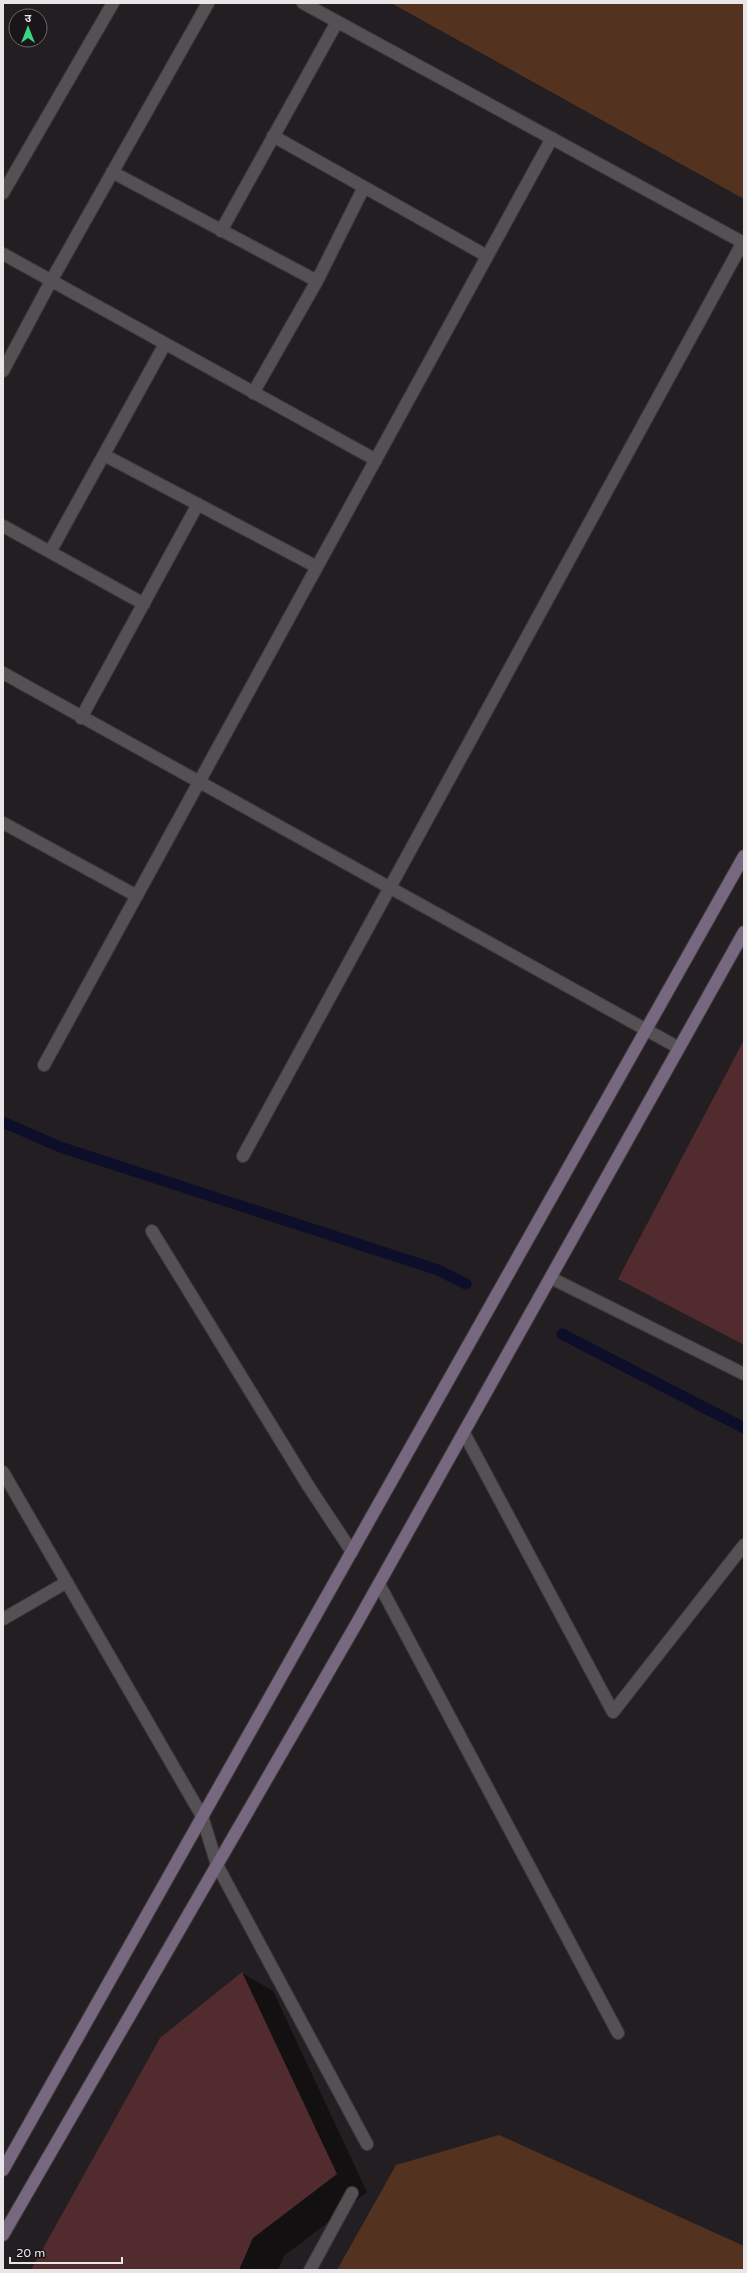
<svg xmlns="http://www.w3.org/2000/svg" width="747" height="2273" font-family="'Varela Round','Noto Sans Devanagari',sans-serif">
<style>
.green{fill:#533320}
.shadow{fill:#0007}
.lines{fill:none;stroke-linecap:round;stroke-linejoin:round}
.stream{stroke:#0c0e2a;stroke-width:11}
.building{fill:#512b2d}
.street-casing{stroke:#3d393b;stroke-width:14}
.secondary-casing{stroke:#3d393b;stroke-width:14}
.street{stroke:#555053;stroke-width:12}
.secondary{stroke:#77677f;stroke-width:12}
</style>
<rect width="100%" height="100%" fill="#231e21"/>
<!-- green -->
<path class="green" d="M391,3h353v196z
M499,2135l245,111v24h-407l59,-105z"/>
<!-- shadow -->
<path class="shadow" d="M744,1042v303l-125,-67z
M242,1973l31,18 94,201 -83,64 -6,14h-246z"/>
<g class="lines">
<!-- stream -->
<path class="stream" d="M3,1122l57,25 378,123 28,14
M562,1334l182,94"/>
</g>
<!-- building -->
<path class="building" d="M744,1040v305l-126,-66z
M242,1972l95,202 -84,64 -14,32h-208l129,-232z"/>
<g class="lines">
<defs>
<path id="street" d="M303,3l441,240
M273,136l214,120
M112,172l205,109
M3,193l110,-190
M221,231l116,-209
M3,254l373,206
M3,371l48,-90 157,-278
M253,393l64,-112 47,-94
M104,455l213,112
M3,526l141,78
M50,552l115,-208
M3,673l676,375
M81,718l117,-214
M3,823l134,73
M44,1065l508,-927
M243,1156l500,-914
M152,1231l157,256 43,65
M551,1278l193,96
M464,1433l149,279 131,-167
M3,1472l199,344 15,49 150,279
M379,1584l239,449
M3,1619l64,-37
M310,2270l42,-77"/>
<path id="secondary" d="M3,2170l741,-1314
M3,2235l355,-614 386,-689"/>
</defs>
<!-- street casing -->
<use href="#street" class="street-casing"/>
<!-- secondary casing -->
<use href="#secondary" class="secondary-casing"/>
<!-- street -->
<use href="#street" class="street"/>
<!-- secondary -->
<use href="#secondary" class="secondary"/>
</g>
<!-- border -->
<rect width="747" height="2273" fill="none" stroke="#e9e6e8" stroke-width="8"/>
<!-- north arrow -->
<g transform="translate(28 28)"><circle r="19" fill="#1a1518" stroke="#6d696b"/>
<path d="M0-3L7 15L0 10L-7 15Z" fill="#36d881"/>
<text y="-6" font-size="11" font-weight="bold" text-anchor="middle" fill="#e9e6e8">उ</text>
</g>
<!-- scale -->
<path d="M10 2257v6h112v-6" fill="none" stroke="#e9e6e8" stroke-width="2"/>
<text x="16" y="2257" font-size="12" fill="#e9e6e8" stroke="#1a1518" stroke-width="3" paint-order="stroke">20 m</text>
</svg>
